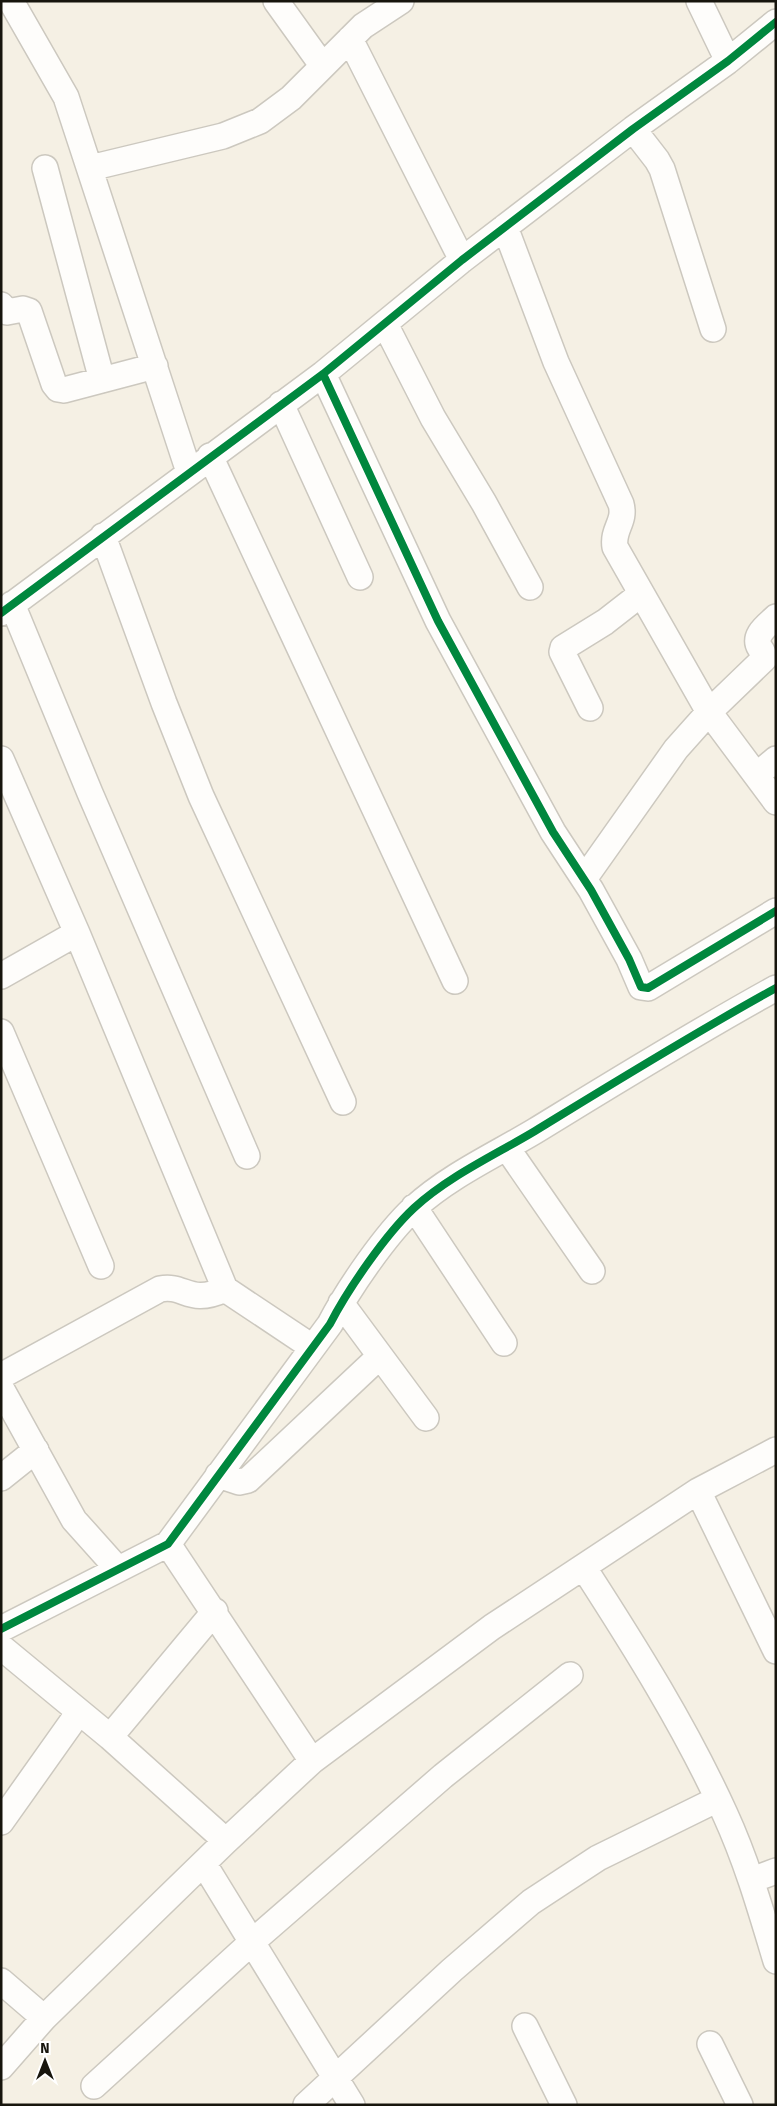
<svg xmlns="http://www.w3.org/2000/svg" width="777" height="2106" font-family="'Fira Sans',sans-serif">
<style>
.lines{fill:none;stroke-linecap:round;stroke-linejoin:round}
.minor-casing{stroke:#ccc8bf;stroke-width:28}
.minor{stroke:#fefdfb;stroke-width:25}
.cycleway-casing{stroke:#fff;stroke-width:11}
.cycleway{stroke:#00873e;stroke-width:8}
</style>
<rect width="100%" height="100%" fill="#f5f0e4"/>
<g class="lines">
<defs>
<path id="minor" d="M11,1l55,96 123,375
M276,1l46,64
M699,1l29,60
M350,39l112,221
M633,129l24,31 5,9 51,160
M45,168l57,212
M90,168l133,-32 37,-15 31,-23 72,-72 38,-25
M505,227l51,135 65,142c5,18 -9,25 -6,43l94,165 67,90
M1,305l6,7 16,-3 6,2 25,73 4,5 6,1 91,-24
M385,324l48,94 51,85 46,84
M323,374l115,247 115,211 38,58 38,69 12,28 7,1 128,-77
M281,404l79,173
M210,456l245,525
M103,536l61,167 37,93 142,306
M12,604l78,189 157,363
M1,613l322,-239 139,-114 171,-131 95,-68 48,-39
M590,708l-28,-56 1,-4 42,-26 36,-28
M1,759l76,174 148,356 87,58
M757,775l19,-16
M584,879l92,-130 33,-37 55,-53c0,-5 -1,-7 -4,-11 -8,-13 8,-23 16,-31
M1,976l76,-43
M1,1032l100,234
M507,1148l85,123
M414,1207l90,136
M341,1303l85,115
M1,1376l159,-87c25,-5 29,17 65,0
M1,1388l73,132 43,48
M218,1475l21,7 9,-2 132,-124
M1,1478l35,-28
M698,1491l78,160
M168,1544l144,217 180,-134 206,-136 78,-41
M584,1568c51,79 102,160 141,246 22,48 36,97 51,147
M1,1629l167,-85 162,-220c18,-35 56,-90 84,-116 35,-32 81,-53 121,-77 80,-49 159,-98 241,-143
M1,1647l109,90 116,104
M110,1737l105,-126
M1,1822l78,-110
M204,1864l148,241
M752,1880l24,-9
M1,1981l43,37
M525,2026l39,79
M710,2044l30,61
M1,2067l43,-49 182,-177 86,-80
M94,2086l158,-144 191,-166 127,-101
M306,2105l146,-135 79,-68 67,-44 120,-59"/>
</defs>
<!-- minor casing -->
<use href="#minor" class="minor-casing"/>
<!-- minor -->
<use href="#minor" class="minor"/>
<defs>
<path id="cycleway" d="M323,374l115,247 115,211 38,58 38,69 12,28 7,1 128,-77
M1,613l322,-239 139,-114 171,-131 95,-68 48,-39
M1,1629l167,-85 162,-220c18,-35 56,-90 84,-116 35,-32 81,-53 121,-77 80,-49 159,-98 241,-143"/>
</defs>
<!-- cycleway casing -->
<use href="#cycleway" class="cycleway-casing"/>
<!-- cycleway -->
<use href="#cycleway" class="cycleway"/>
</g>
<!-- border -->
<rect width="777" height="2106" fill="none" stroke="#17150d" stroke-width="5"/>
<!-- north arrow -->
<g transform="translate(45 2061)" stroke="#ffffff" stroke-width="4" paint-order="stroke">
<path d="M0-4L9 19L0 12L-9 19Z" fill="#17150d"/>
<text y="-8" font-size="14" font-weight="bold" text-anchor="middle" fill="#17150d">N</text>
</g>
</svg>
